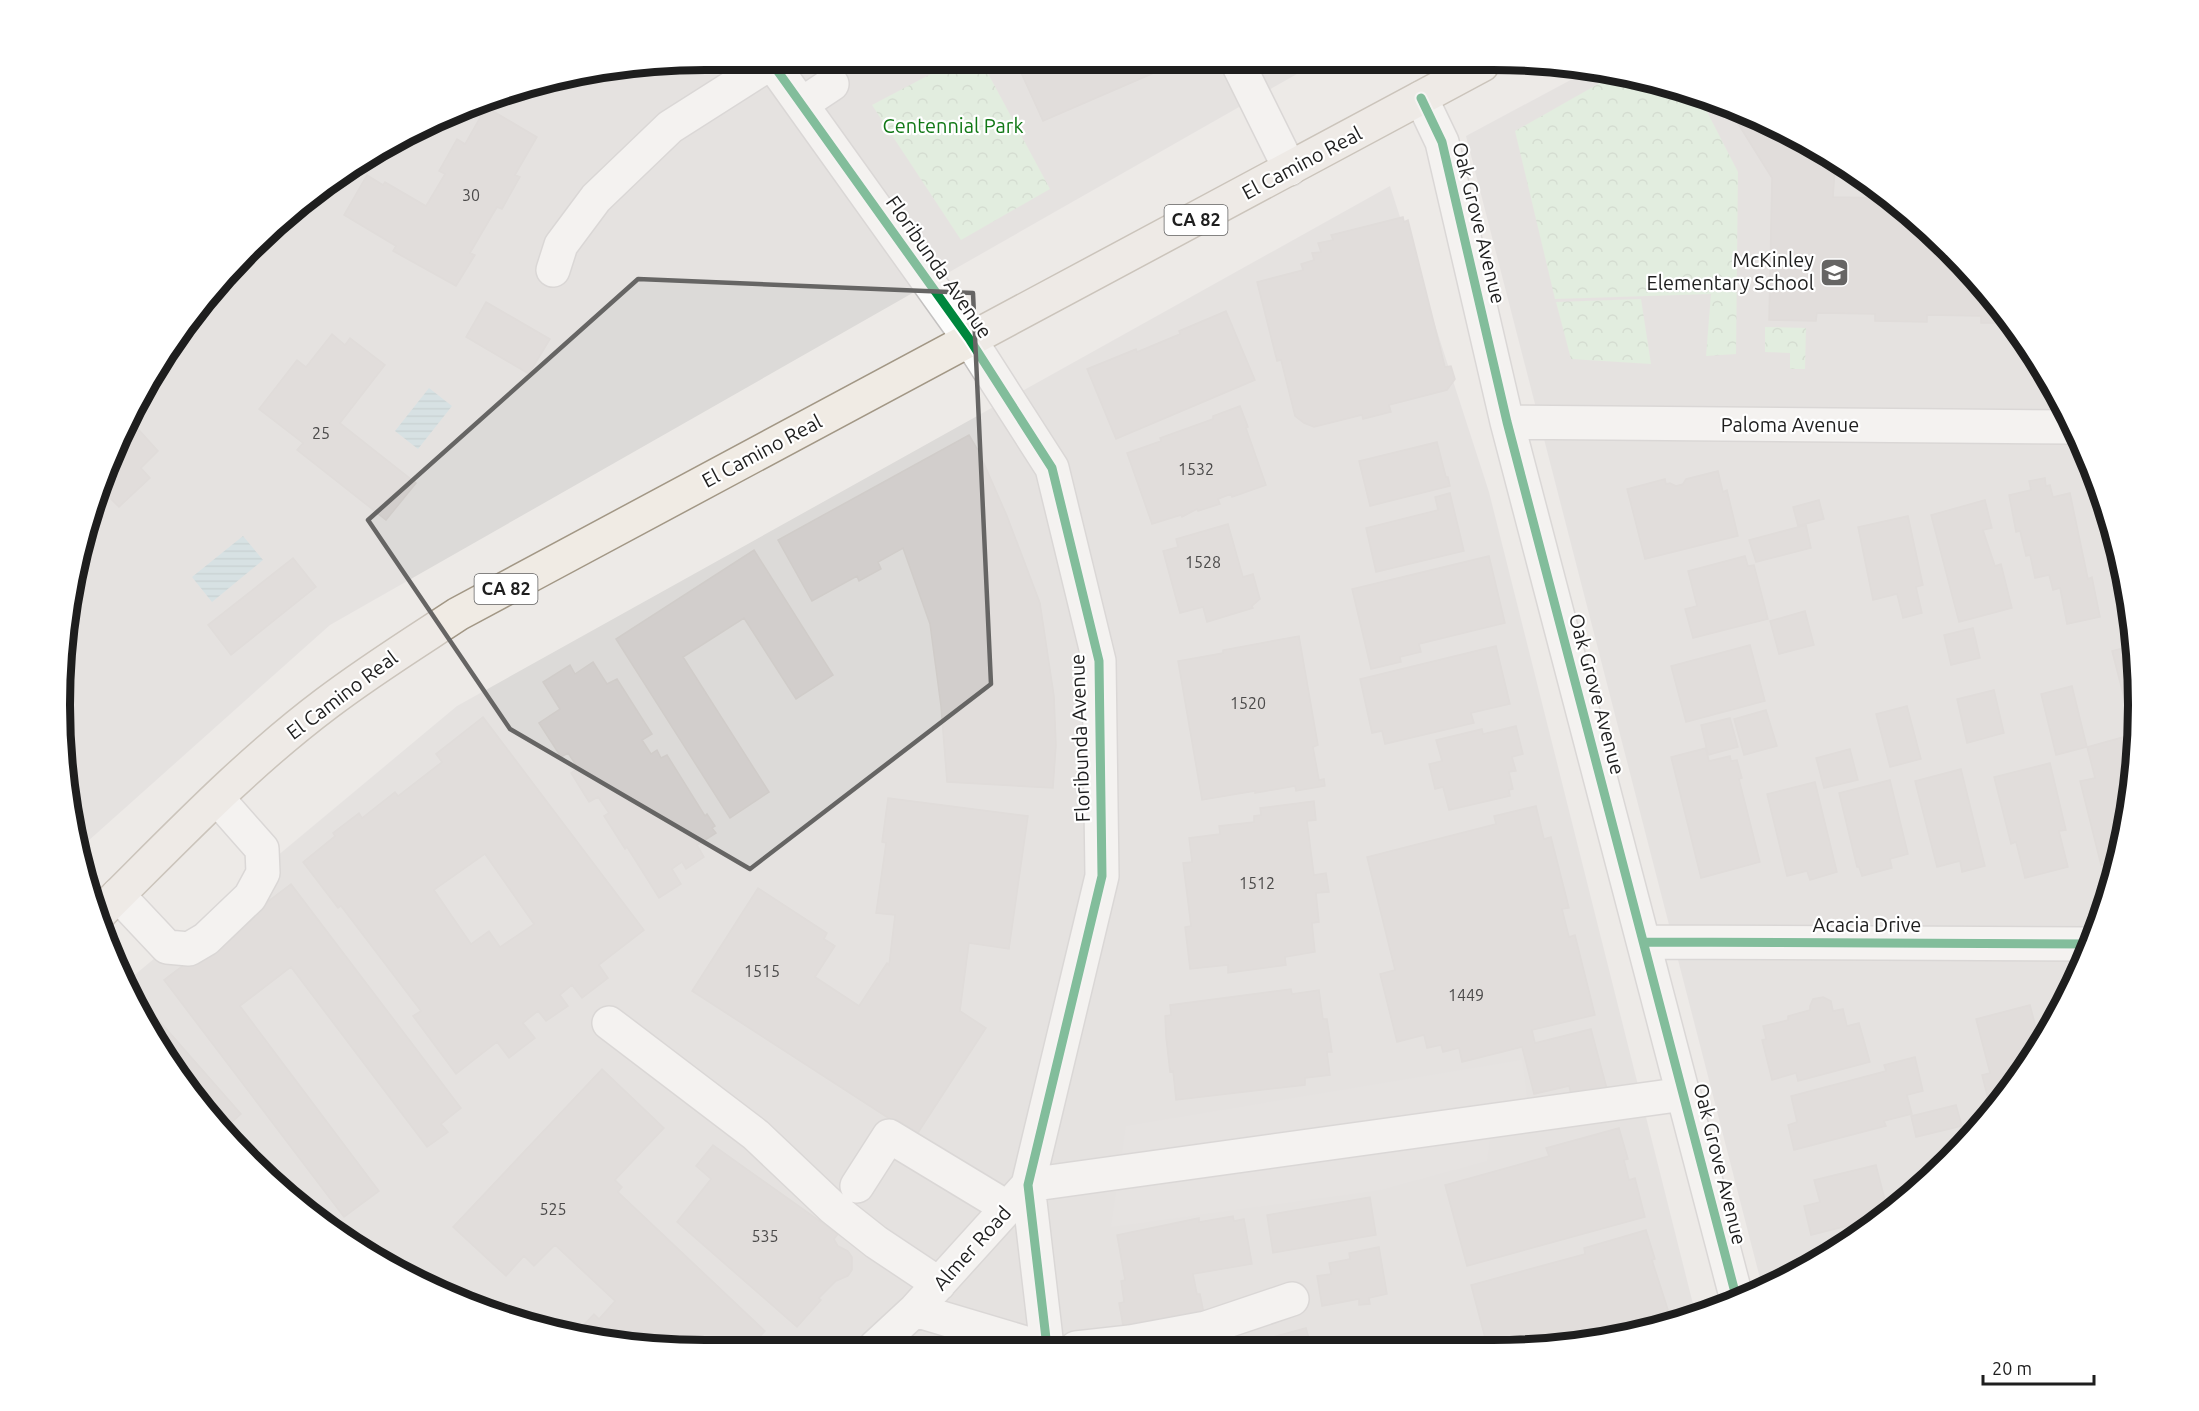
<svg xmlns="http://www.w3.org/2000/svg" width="2199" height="1411" font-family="Ubuntu,sans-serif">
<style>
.residential{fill:#dcdad8}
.park{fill:url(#park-crowns)}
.parking{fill:#dddbda}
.water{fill:url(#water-rules)}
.building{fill:#d2cecc;stroke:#d0ccc9;stroke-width:1.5;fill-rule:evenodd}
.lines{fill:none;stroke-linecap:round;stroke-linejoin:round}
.minor-casing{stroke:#c4c2c1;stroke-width:36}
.major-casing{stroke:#a29785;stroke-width:36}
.minor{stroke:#fcfcfb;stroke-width:33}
.major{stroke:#f0ebe4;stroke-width:33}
.cycleway-casing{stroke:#fff;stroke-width:13}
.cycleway{stroke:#00873e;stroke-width:9}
.marked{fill:none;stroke:#666564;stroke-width:4.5;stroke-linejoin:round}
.labels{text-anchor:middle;stroke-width:4.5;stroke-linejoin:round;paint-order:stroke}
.number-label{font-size:16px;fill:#4b4a4a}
.shield{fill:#fff;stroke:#626262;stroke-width:1.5}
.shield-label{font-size:18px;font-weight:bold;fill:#1e1e1e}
.park-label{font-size:20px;fill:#117816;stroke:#fff}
.street-label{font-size:20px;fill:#1e1e1e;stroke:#fff}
.poi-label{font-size:20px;fill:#1e1e1e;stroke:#fff;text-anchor:end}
.rim{fill:none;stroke:#1e1e1e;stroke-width:8}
</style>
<defs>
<pattern id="park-crowns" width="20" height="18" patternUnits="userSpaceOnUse" patternTransform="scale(1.5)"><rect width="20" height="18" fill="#d6f1d5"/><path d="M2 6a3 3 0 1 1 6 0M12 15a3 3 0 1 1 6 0" fill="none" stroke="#b7ceb6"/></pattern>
<pattern id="water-rules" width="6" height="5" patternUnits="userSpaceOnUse" patternTransform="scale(1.5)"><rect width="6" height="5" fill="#bcd8de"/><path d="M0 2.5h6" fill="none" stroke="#a1b9be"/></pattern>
</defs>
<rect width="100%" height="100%" fill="#edeae7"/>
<!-- residential -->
<path class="residential" d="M621,66h690l-981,559 -252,225 -13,-61 -4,-125 33,-166 52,-115 48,-71 55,-63 98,-80 151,-75z
M1591,69l150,40 146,85 92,86 74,103 52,115 29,124 4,126 -21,125 -45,118 -67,108 -86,92 -140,93 -16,6 -297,-1154z
M1390,186l99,306 207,824 -35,13 -125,21 -914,-4 -163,-44 -147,-85 -92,-86 -51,-67 -44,-81 332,-277z"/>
<!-- park -->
<path class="park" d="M946,66h38l66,123 -89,51 -89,-135z
M1614,75l86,23 38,74 -2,182 -30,2 5,-62 -156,5 -40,-168z
M1641,299l10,65 -80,-5 -15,-57z
M1765,327l41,1 -1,41h-15v-16l-25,-1z"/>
<!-- parking -->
<path class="parking" d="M1522,1060l8,59 -39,11 -4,31 -107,29 -269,37 15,-101z"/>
<!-- water -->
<path class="water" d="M429,388l23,18 -34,43 -23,-18z
M243,536l20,24 -51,42 -20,-25z"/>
<!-- building -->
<path class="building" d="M1018,66h152l-127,55z
M1727,106l14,3 89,52 5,8 -2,28 58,1 88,82 31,43h-29v-7l-54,-1v7l-52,-1v-7l-58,-1 -1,8 -47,-1 3,-142z
M486,107l51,30 -22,38 5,2 -18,32 -5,-2 -27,46 5,2 -19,31 -63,-35 3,-5 -52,-31 23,-40 16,10 2,-3 41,24 19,-32 -6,-3 18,-32 8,5z
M1403,217l1,5 4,-2 37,147 6,-1 4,13 -8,11 -58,15 2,7 -28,7 -1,-4 -48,12 -10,-4 -9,-7 -14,-56 -4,1 -20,-79 46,-12 -2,-6 13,-4 -2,-7 9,-1 -3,-9 15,-3 -2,-5z
M486,302l64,37 -21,35 -63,-37z
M1226,311l29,69 -139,59 -29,-70 49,-20 1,3 43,-18 -1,-3z
M332,334l13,11 5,-7 35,27 -45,58 76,60 -30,37 -89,-70 6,-7 -44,-34 38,-49 9,7z
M1240,406l8,21 -2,1 20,57 -34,12 -1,-3 -13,5 2,5 -22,7 -1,-2 -15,8 -1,-2 -29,9 -25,-71 34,-12 -1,-3 53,-19v-3z
M130,420l28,31 -17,17 9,10 -31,29 -10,-10 -13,12 7,8 -15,15 6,-34z
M969,435l10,17 28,64 33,87 14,93 2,49 -3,43 -106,-6 -6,-76 -11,-82 -27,-76 -25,14 3,7 -22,12 -2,-5 -45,25 -34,-61z
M1437,442l9,35h2l2,9 -80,20 -11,-45z
M1718,471l5,21 4,-2 11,46 -93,23 -18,-70 38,-10 1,5 4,-1 6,3 7,-2 3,-5z
M2045,478l1,8 4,-1 3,12 17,-4 18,86 4,-2 8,40 -33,7 -7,-36 -7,2 -4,-15 -14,3 -5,-23 -4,1 -6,-25 -4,1 -7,-37 22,-5 -2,-9z
M1450,493l14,58 -88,21 -10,-44 72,-18 -3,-13z
M1819,500l5,19 -26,7 -5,-19z
M1985,500l7,28 -9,2 12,36 6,-2 11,44 -53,14 -28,-107z
M1908,516l15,69 -7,2 6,26 -19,5 -6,-24 -24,6 -15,-73z
M1228,524l15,53 10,-3 7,25 -8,7 1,2 -46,14 -4,-15 -23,6 -17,-62 15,-4 -2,-8z
M1806,525l5,23 -55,14 -7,-22z
M754,550l79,125 -37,24 -52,-81 -61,39 86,135 -39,26 -114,-179z
M1489,556l16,67 -86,21 2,8 -21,5 1,5 -30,7 -19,-80z
M1745,556l3,10 6,-1 14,54 -75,19 -8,-29 12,-3 -9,-35z
M293,558l23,29 -85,68 -23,-30z
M2121,579h3l8,38h-2z
M1805,611l9,34 -35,9 -9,-33z
M1973,628l7,30 -29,7 -7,-30z
M1299,636l19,109 -5,2 6,33 5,-1 1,7 -29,5 -1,-5 -40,7v-2l-53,9 -24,-139 45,-8v-3z
M1750,645l15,56 -79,21 -15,-56z
M2134,645l3,74 -7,2 -18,-70z
M1496,646l14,58 -39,9 3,10 -89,21 -3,-13 -10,2 -12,-54z
M593,662l14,22 10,-5 35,55 -10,6 9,14 6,-4 4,8 6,-3 38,61 2,-2 8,12 -3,2 4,5 -19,12 7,12 -18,12 -4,-7 -10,7 9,15 -22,14 -32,-51 -2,2 -21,-33 5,-3 -11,-16 -9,5 -18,-29 7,-5 -10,-15 -7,4 -22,-34 21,-14 -17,-27 27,-17 5,9z
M2072,686l15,61 -31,8 -15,-61z
M1994,690l10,43 -37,10 -10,-44z
M1907,706l14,53 -31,8 -14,-53z
M1766,710l11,36 -33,9 -10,-36z
M483,717l161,213 -45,35 9,13 -26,20 -10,-13 -12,10 8,11 -22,15 -8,-10 -15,12 12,15 -26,20 -12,-16 -41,32 -43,-58 8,-5 -80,-105 -3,2 -35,-46 32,-26 -2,-3 26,-20 3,5 33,-26 3,4 44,-34 -6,-8zM485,854l49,70 -34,23 -11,-16 -18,13 -37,-54z
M1730,718l8,29 -30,8 -7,-30z
M1516,726l7,28 -11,3 4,14 -7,1 4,17 -4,1 1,6 -61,14 -6,-23 -8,2 -6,-25 13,-3 -6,-21 46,-11 1,5z
M2127,736l8,30 -16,94 -18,5 -21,-84 15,-3 -8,-31z
M1706,748l3,13 21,-5 1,5 6,-1 5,18 -3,1 21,83 -59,16 -30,-121z
M1850,749l8,31 -34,8 -8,-30z
M2050,763l16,67 -7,1 9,36 -43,11 -9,-36 -5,2 -17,-67z
M1961,769l24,97 -23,6 -2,-11 -23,6 -22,-86z
M1890,780l18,74 -18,5 2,9 -30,8 -3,-9h-2l-18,-74z
M1815,782l22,90 -27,8 -3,-9 -20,5 -20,-82z
M888,798l140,18 -19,133 -40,-6 -9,68 26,17 -70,108 -224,-145 66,-103 69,45 -3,6 11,7 -20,31 44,29 28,-43 2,2 6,-50 -19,-2 10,-70 -4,-1z
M1314,801l2,19 -9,1 7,54 12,-2 3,19 -13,1 3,29 -7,1 3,29 -30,5 1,8 -58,8v-8l-38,4 -5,-42 6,-1 -8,-63 9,-1 -3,-24 31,-4 -1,-8 35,-4v-6l7,-1 -1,-7z
M1536,806l8,33 7,-2 18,71 -7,1 7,28 6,-2 20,80 -63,15 3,13 56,-14 16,60 -35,9 -3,-12 -35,8 -12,-47 -60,15 -3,-14 -16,4 -2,-7 -14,3 -3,-13 -27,7 -17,-68 15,-4 -28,-113 129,-33 -2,-8z
M291,884l170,224 -20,16 7,8 -21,15 -136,-180 -51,39 139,185 -35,26 -180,-237z
M1291,989l1,5 27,-4 4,29h4l5,33h-5l3,23 -25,3v7l-129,15 -3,-29 -3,1 -4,-35 -1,-21 6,-1 -1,-10z
M1823,997l8,4 2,10 10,-2 4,17 12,-3 11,39 -72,19 -2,-8 -24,7 -10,-40 4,-1 -3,-13 25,-6v-4l22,-6v-4l3,-7z
M2030,1005l10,38 -35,56 -9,9 -1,-7 -6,2 -7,-28 8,-2 -14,-54z
M155,1016l86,98 -20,18 -52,-68 -22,-41z
M1915,1057l8,34 -16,4 5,19 -28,7 2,5 -92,24 -6,-25 9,-3 -6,-26 95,-25 -2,-6z
M602,1069l62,59 -49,52 7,7 -4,5 147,139 -14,15h-129l-46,-13 18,-19 5,5 16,-18 -60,-56 -21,21 -10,-10 -18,20 -53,-49z
M1956,1105l6,21 -46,11 -5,-21z
M1619,1128l9,31 -4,1 5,20 6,-2 10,39 -178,49 -22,-81 104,-29 -3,-8z
M713,1145l125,89 -4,5 4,7 10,5 4,6v13l-4,6 -12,5 -17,17 2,2 -24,27 -120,-105 34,-43 -15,-13z
M1876,1165l12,47 -9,6 -68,17 -7,-29 16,-4 -6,-22z
M1370,1197l6,38 -103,18 -6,-38z
M1233,1216l1,5 10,-2 8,45 -59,10 4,20h3l4,20 -80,17 -5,-28 5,-1 -3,-21 4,-1 -8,-45 82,-17v4z
M1646,1230l9,29 -3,1 18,56 -99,28 -35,6 -48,-1 -17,-64 114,-31 -1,-6z
M1379,1247l8,47 -18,4 1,6 -11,1v-6l-37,7 -5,-30 14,-2 -2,-11 21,-4 -1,-6z
M1829,1251l-29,20 -3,-12z
M1306,1328l6,21 -80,-1z"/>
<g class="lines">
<defs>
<path id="minor" d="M774,66l196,274 82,128 47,193 3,215 -74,309 19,162
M1239,66l51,103
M1421,98l21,44 65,280 230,878
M802,104l30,-20
M553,270l8,-25 35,-47 74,-71 96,-61
M1507,422l566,5
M118,895l49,52 22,2 17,-10 44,-42 13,-24 -1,-24 -45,-51
M1644,942l446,2
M609,1023l147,112 77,73 43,34 63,42
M857,1186l32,-50 119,72
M915,1310l124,37
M875,1347l40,-37 113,-125 656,-91
M1076,1348l54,-6 76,-14 86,-29"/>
<path id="major" d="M97,916c74,-73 146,-150 230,-213 42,-32 87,-60 131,-89l1024,-549"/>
</defs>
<!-- minor casing -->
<use href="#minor" class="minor-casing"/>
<!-- major casing -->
<use href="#major" class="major-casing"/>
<!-- minor -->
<use href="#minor" class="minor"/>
<!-- major -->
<use href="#major" class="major"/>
<defs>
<path id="cycleway" d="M774,66l196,274 82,128 47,193 3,215 -74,309 19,162
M1421,98l21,44 65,280 230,878
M1644,942l446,2"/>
</defs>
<!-- cycleway casing -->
<use href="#cycleway" class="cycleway-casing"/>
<!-- cycleway -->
<use href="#cycleway" class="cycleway"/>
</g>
<!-- marked area -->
<path d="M0 0H2199V1411H0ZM638,279l335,14 18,391 -241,185 -240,-140 -142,-209z" fill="#edeae7" fill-opacity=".55" fill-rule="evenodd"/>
<path class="marked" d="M638,279l335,14 18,391 -241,185 -240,-140 -142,-209z"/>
<!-- icons -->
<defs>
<symbol id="school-square" viewBox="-11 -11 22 22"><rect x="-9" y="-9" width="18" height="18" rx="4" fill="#666564" stroke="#fff"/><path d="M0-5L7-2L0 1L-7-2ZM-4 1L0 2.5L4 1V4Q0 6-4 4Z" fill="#fff"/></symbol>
</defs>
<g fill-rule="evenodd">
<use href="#school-square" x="1818" y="256" width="33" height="33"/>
</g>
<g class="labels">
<!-- number labels -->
<g class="number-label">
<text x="471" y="201">30</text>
<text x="321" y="439">25</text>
<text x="1196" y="475">1532</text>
<text x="1203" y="568">1528</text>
<text x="1248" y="709">1520</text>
<text x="1257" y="889">1512</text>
<text x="762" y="977">1515</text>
<text x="1466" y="1001">1449</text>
<text x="553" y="1215">525</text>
<text x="765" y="1242">535</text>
</g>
<!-- shield labels -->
<g class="shield">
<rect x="1164.5" y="205" width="63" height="30" rx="4.5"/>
<rect x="474.5" y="574" width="63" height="30" rx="4.5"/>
</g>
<g class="shield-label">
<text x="1196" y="226">CA 82</text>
<text x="506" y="595">CA 82</text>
</g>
<!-- park labels -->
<g class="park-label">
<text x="953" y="133">Centennial Park</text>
</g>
<!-- street labels -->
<g class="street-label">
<text transform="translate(1302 163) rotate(-28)" y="7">El Camino Real</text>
<text transform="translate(1479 223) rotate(76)" y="7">Oak Grove Avenue</text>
<text transform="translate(939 267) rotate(55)" y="7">Floribunda Avenue</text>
<text x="1790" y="432">Paloma Avenue</text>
<text transform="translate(762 451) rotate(-28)" y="7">El Camino Real</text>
<text transform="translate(1597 694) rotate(75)" y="7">Oak Grove Avenue</text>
<text transform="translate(342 695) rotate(-37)" y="7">El Camino Real</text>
<text transform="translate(1080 738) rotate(-92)" y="7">Floribunda Avenue</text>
<text x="1867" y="932">Acacia Drive</text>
<text transform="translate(1720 1164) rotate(76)" y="7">Oak Grove Avenue</text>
<text transform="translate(972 1248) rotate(-48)" y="7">Almer Road</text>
</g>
<!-- poi labels -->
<g class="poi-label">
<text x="1814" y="267">McKinley<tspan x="1814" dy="23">Elementary School</tspan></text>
</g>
</g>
<!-- crop -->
<path d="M0 0H2199V1411H0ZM705 70H1493A635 635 0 0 1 2128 705V705A635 635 0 0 1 1493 1340H705A635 635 0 0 1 70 705V705A635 635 0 0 1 705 70Z" fill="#fff" fill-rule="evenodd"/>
<path class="rim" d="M705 70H1493A635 635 0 0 1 2128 705V705A635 635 0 0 1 1493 1340H705A635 635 0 0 1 70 705V705A635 635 0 0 1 705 70Z"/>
<!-- scale -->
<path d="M1983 1375v9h111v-9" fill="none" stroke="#1e1e1e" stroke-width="3"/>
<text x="1992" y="1375" font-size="18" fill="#1e1e1e" stroke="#ffffff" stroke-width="4.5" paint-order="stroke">20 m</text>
</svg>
